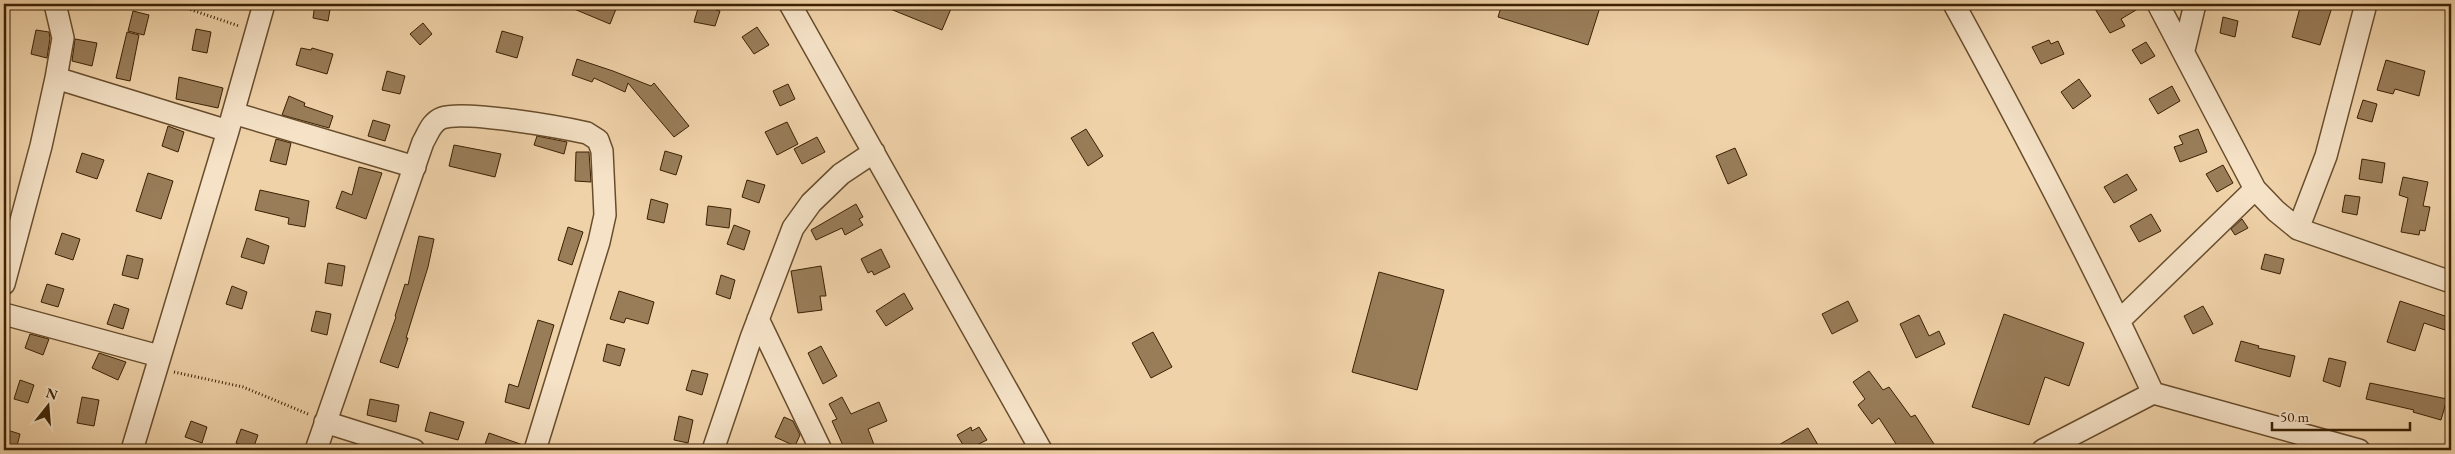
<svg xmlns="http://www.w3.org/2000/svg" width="2455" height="454" font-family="'EB Garamond',serif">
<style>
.building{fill:#997d59;stroke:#3b2103}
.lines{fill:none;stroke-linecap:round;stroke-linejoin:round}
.minor-casing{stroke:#684d2c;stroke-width:24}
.path{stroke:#3b2103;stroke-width:3;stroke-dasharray:1 2.5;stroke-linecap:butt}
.minor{stroke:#f5e2c7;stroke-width:21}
</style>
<rect width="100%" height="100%" fill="#f0d2a9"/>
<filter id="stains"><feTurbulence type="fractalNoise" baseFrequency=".004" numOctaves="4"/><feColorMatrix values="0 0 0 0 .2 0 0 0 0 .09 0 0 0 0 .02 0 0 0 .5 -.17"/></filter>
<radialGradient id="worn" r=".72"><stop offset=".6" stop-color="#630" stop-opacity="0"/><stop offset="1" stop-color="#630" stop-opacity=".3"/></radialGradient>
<!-- building -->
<path class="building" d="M315,4h16l-3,17 -15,-3z
M562,4h56l-8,20z
M878,4h75l-11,26z
M1502,4h99l-13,41 -90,-28z
M2092,4h54l-25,15 4,7 -15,7z
M2301,4h32l-13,41 -28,-8z
M699,5l21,6 -5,15 -21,-4z
M133,11l16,4 -5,20 -16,-4z
M2223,17l15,4 -3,16 -15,-4z
M423,23l9,11 -12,11 -10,-11z
M757,27l12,18 -15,9 -12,-17z
M196,29l15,3 -4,21 -15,-3z
M36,30l13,2 1,6 -3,20 -16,-4z
M502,31l21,6 -6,21 -21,-6z
M127,32l12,3 -9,46 -14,-3z
M75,39l22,4 -5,23 -20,-5z
M2049,40l2,4 7,-3 6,13 -23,10 -9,-17z
M2146,42l9,14 -14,8 -9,-14z
M301,48l10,2 1,-2 21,6 -6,20 -31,-9z
M577,59l36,12 38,15 3,-3 35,43 -15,11 -46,-54 -3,9 -31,-14 -2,4 -20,-7z
M2386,60l39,11 -6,25 -24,-7 -2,5 -16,-4z
M387,71l18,5 -5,18 -18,-4z
M179,77l44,11 -5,20 -42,-9z
M2079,79l12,17 -18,13 -12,-17z
M788,84l7,15 -15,7 -7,-15z
M2172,86l8,15 -22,13 -9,-15z
M289,96l16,7 -1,3 29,10 -4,12 -47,-13z
M2363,100l14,4 -5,18 -15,-4z
M373,120l17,5 -5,16 -17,-5z
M787,122l11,22 -21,11 -12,-23z
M168,126l16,6 -6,20 -16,-6z
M1086,129l17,27 -15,10 -17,-28z
M2198,129l9,23 -27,10 -6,-15 9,-3 -4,-8z
M537,136l30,6 -3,12 -30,-9z
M817,137l8,15 -23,12 -8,-15z
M276,139l15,4 -5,22 -16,-4z
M454,145l47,9 -6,23 -46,-11z
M1735,148l12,27 -19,9 -12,-28z
M665,151l17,5 -6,19 -16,-5z
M576,152h13l2,30 -16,-1z
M82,153l22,7 -7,19 -21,-7z
M2362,159l23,4 -3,20 -23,-4z
M2223,165l10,18 -16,9 -11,-18z
M359,167l23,6 -16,46 -30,-11 6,-17 10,4z
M148,173l25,8 -12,38 -25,-8z
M2127,174l10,16 -23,13 -10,-16z
M2403,177l25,5 -5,24 7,1 -5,24 -5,-1 -1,5 -18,-3 7,-34 -9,-3z
M747,180l18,5 -6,18 -17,-6z
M260,190l49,11 -4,26 -17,-3 1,-6 -34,-8z
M2345,195l15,2 -3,18 -15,-3z
M651,199l17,5 -4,19 -17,-4z
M856,204l7,13 -4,2 4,6 -18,10 -3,-7 -26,12 -5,-10z
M708,206l23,3 -2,19 -23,-3z
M2151,214l10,17 -22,11 -9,-16z
M2242,219l6,9 -13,7 -4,-6z
M734,225l16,6 -6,19 -17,-6z
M568,227l15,5 -11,33 -14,-5z
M62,233l18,6 -7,21 -18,-6z
M419,236l15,3 -6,28 -22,71h2l-10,30 -18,-6 16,-45 -1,-1 10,-32 3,1z
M247,238l22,8 -5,18 -23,-7z
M881,249l9,18 -16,8 -2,-4 -4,2 -7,-14z
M2265,254l19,5 -4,15 -19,-5z
M127,255l16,4 -5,20 -16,-4z
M328,263l17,3 -3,20 -17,-3z
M821,266l5,30h-6l2,14 -24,3 -7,-42z
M1379,272l65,18 -27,100 -65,-18z
M721,275l14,5 -5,19 -14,-5z
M47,284l17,5 -6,18 -17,-5z
M232,286l15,6 -5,17 -16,-5z
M619,291l35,11 -6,22 -22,-6 -2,5 -14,-4z
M904,293l9,16 -27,17 -10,-15z
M1848,301l10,20 -26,13 -10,-20z
M2400,301l51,17v14l-27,-9 -9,28 -28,-9z
M114,304l15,5 -6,20 -16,-5z
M2203,306l10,18 -20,10 -9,-18z
M316,311l15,3 -4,21 -16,-4z
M2004,314l80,29 -15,43 -24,-9 -16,48 -57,-18z
M1919,315l10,21 10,-5 6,13 -29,14 -16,-34z
M538,320l16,5 -25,84 -24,-7 4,-18 9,3z
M1153,332l19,35 -21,11 -19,-35z
M30,334l19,5 -6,16 -18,-7z
M2241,341l18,5 -1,2 37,8 -5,21 -55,-16z
M607,344l18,5 -5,17 -17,-5z
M821,346l16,30 -14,8 -15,-31z
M99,353l27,9 -8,18 -26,-12z
M2329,358l17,4 -6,25 -17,-6z
M692,370l16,4 -6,21 -16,-5z
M1869,371l14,19 6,-3 22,30 4,-2 19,29 -10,6h-24l-21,-32 -7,6 -14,-19 7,-6 -12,-17z
M20,380l14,5 -6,18 -14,-4z
M2370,383l77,16 -6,21 -28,-8 1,-2 -48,-11z
M82,397l17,3 -5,26 -17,-3z
M842,397l9,17 28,-12 8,19 -19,8 8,21h-31l-13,-29 5,-2 -8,-15z
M370,399l29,6 -3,17 -29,-7z
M430,412l34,10 -6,18 -33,-9z
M679,416l14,4 -5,23 -14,-3z
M784,417l9,4 7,14 -5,11 -20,-9z
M191,421l16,6 -5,16 -17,-6z
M971,427l1,4 7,-4 8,13 -21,10 -9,-15z
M1808,428l13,22h-51z
M4,429l16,5 -4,16h-12z
M241,429l17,6 -5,14 -17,-6z
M489,433l34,12v5h-40z"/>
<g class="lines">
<defs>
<path id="minor" d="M790,4l251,446
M1954,4c70,128 138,257 199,389
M2158,4l97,185 21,22 22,18
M2366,4l-40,152 -28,73 153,53
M2184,50l11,-46
M56,78l172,53
M233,113l182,54
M4,284l37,-138 15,-68 7,-40 -8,-34
M4,314l155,42
M758,319l63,131
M2120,320l135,-131
M325,422l89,28
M132,450l96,-319 36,-127
M316,450l107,-308c5,-8 8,-20 19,-24 22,-8 118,9 145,15l11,7 4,11 3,64 -6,27 -64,208
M713,450l38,-112 42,-110 18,-25 30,-29 33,-22
M2043,450l110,-57 206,57"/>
</defs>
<!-- minor casing -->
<use href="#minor" class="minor-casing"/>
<!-- path -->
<path class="path" d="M174,4l65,22
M174,372l69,15 65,27"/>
<!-- minor -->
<use href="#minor" class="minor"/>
</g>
<!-- margin -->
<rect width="2455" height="454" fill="none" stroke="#f0d2a9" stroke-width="20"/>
<rect x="5" y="5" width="2445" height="444" fill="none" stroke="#3b2103" stroke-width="2.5"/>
<rect x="10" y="10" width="2435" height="434" fill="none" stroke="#3b2103"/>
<!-- north arrow -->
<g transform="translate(48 406) rotate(17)" stroke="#f5e2c7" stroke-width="4" paint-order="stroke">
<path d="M0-4L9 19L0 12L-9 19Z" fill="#3b2103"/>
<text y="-8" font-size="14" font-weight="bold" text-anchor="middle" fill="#3b2103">N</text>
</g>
<!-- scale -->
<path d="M2272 422v8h138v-8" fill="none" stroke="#3b2103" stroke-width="2.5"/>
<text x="2280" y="422" font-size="15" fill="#3b2103" stroke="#f5e2c7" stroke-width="4" paint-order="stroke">50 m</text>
<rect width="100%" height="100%" filter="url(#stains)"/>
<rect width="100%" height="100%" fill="url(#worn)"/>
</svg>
